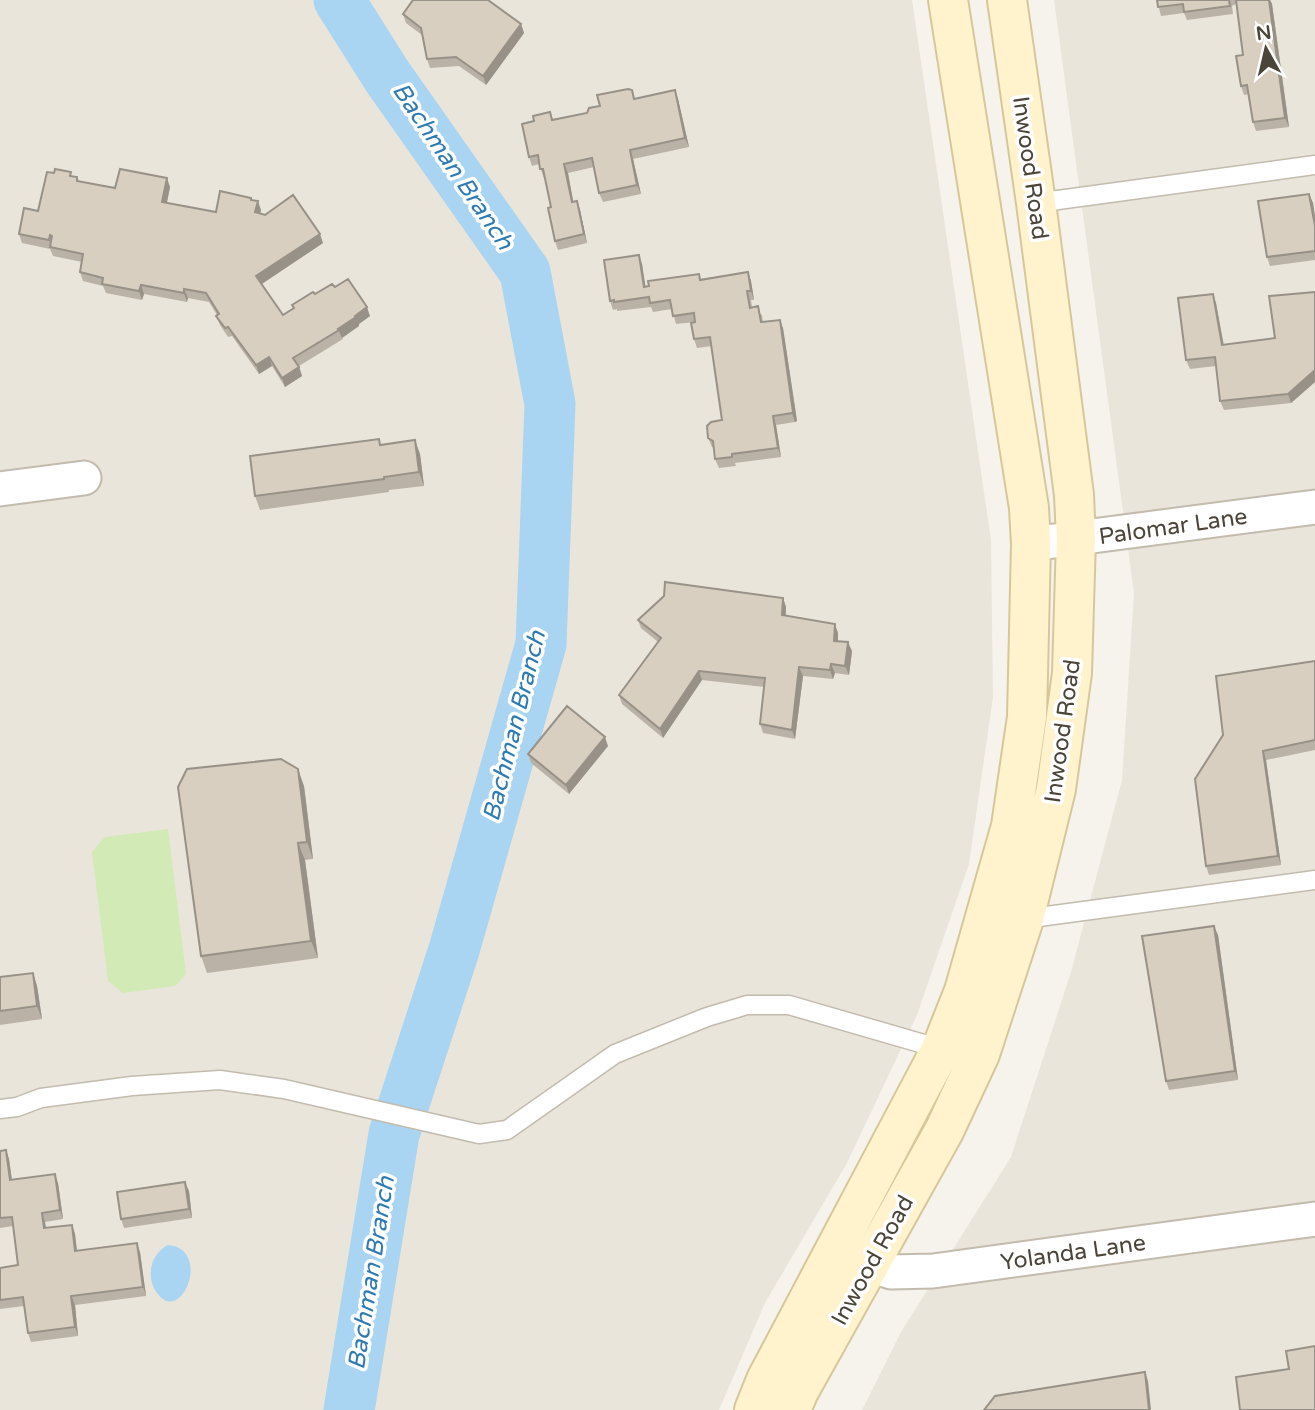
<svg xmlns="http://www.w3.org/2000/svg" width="1315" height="1410" font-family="'Varela Round',sans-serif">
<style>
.residential{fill:#eae5da}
.green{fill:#d2eab5}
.water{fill:#a9d4f2}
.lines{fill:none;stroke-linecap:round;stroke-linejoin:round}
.river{stroke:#a9d4f2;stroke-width:51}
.service-casing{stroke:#c2bbae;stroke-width:21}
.minor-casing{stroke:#c2bbae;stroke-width:37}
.secondary-casing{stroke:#d6c79b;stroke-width:42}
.service{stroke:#fff;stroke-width:18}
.minor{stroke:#fff;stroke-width:33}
.secondary{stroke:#fff3cd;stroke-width:38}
.wall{fill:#bab2a6}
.shaded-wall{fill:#979187}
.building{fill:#d8cfc1;stroke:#979187;stroke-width:2}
.labels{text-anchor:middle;stroke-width:7;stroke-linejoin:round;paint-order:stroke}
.street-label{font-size:23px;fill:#4b4439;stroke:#fff}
.water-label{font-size:24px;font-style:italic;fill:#2e7ab2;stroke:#fff}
</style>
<rect width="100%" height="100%" fill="#f6f3ec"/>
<!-- residential -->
<path class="residential" d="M0,0h912l79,540 2,157 -24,167 -52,151 -70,148 -82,140 -46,107h-719z
M1054,0h261v1410h-453l39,-78 110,-175 60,-185 51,-192 12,-187z"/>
<!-- green -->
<path class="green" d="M168,829l18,145 -11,12 -52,7 -15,-12 -16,-129 13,-15z"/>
<!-- water -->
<path class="water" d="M168,1245c45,4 13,82 -11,48 -12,-16 -6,-40 11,-48z"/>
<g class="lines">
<!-- river -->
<path class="river" d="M339,0l48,76 138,196 25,132 -9,240 -87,306 -60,184 -45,276"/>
<defs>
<path id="service" d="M1036,203l279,-38
M1024,919l291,-39
M0,1109l17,-2 24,-9 91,-12 88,-6 64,9 195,45 28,-4 108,-76 92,-37 40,-12h42l152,44"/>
<path id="minor" d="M0,489l84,-11
M1031,544l284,-37
M846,1256l45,16 42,-1 382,-52"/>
<path id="secondary" d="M754,1410l12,-30 175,-331 23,-58 47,-165 16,-109 4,-173 -2,-36 -81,-508
M791,1410l8,-19 145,-260 36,-77 44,-135 32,-130 16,-116 4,-134 -2,-44 -38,-292 -29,-203"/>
</defs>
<!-- service casing -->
<use href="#service" class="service-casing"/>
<!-- minor casing -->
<use href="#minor" class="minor-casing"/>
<!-- secondary casing -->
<use href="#secondary" class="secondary-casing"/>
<!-- service -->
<use href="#service" class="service"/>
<!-- minor -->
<use href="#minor" class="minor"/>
<!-- secondary -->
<use href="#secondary" class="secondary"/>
</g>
<!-- wall -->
<path class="wall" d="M1157,0h113l2,4 17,123 -33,4 -3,-9 -4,-28 -5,1 -3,-9 2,-31 -7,-51 -4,2 1,8 -46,6 -3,-7 -23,3z
M403,14l118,10 3,9 -38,52 -27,-19 -29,2 -3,-9 -5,-24 -16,-12z
M632,90l3,9h43l11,48 -56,12 8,35 -38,8 -4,-9 -5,-26 -26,6 5,29 4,-1 3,9 7,33 -29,7 -3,-9 -4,-34 -6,-29h-1l-5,-14 -7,2 -3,-9 5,-36 16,-9 3,8 34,-7z
M72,176l5,1 2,4 36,7 55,-1 -3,16 49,9 36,-11 9,9 -1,4 63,29 -61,41 21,31 32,-21 20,-7 35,29 -11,8v2l-17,12 1,1 -44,27 3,10 -17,11 -13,-21 -13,8 -27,-38 -4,1 -8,-12 -4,-9 1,-1 -8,-13 -21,-4 -1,4 -43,-8 -2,6 -36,-7 -3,-7 -20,-5 -3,-9 2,-10 -29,-6 -3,-7 -28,-6 -3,-9 19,-23z
M1309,194l4,9 2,14v43l-45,6 -3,-9z
M642,264l3,23 103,-15 3,9 3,19h-3l1,7 10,8 1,7 20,6 14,93 -2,1 -19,3 5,32 -46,6 1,3 -17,2 -4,-9 -1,-11 -2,-1 -4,-9 14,-18 -10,-74 -15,2 -3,-9 1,-17 -19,2 -4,-15 -19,3 -2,-5 -34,4v-2l-4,1 -3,-9z
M1315,292v90l-24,21 -67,7 -4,-9 -4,-35 -26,3 -4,-9 30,-57 8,42 51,-7z
M381,445l39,9 4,32 -35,4v2l-129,18 -5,-14z
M783,598l3,9v9l52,17v8l14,10 -3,24 -14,-2 -2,6 -30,-3 -8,63 -32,-6 -3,-9 4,-37 -62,-7 -39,58 -41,-34 -3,-9 39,-53 -17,-14 -3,-8z
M1315,661v89l-49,10 15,105 -72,10 -3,-9 -11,-87z
M608,746l-39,48 -38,-31 -3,-9z
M304,786l9,73 -8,1 13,98 -111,15 -6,-17z
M1218,935l20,145 -69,10 -3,-9z
M33,973l4,13 5,33 -42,6v-48z
M6,1150l3,9 3,21 46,3 5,36 -18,3 1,6 26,-3 3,9 2,17 63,1 6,44 -71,9 3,31 -47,6 -3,-9 -4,-27 -24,3v-41l18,-3 -5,-39 -13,2v-77z
M189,1191l3,27 -68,10 -3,-9z"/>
<!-- shaded-wall -->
<path class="shaded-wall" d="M1269,0h1l2,4 17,123 -4,-9z
M521,24l3,9 -38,52 -3,-9z
M675,90l3,9 11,48 -4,-9z
M630,150l3,9 8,35 -4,-9z
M564,164l4,9 7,38 -3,-9z
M167,178l3,9 -5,24 -3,-9z
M1309,194l4,9 2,14v9z
M258,201l3,9 -3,11 -3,-9z
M577,201l3,9 7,33 -3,-9z
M320,234l3,9 -63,42 -4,-9z
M639,255l3,9 5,32 -3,-9z
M748,272l3,9 3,19 -3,-9z
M141,285l3,9 -2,6 -3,-9z
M184,289l4,9 -1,4 -3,-9z
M1213,294l3,9 9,51 -3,-9z
M367,307l3,9 -11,8v2l-17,12 -4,-9z
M780,320l3,8 14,93 -2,1 -3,-9z
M269,357l3,9 -13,8 -3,-9z
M299,367l3,9 -17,11 -3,-9z
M1315,370v12l-24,21 -3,-9z
M773,416l3,9 5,32 -3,-9z
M415,440l5,14 4,32 -5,-14z
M783,598l3,9 -1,17 -3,-9z
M835,624l3,9v17l-4,-9z
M848,642l4,9 -3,24 -4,-9z
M831,664l4,9 -2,6 -3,-9z
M799,667l4,9 -8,63 -3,-9z
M699,671l3,9 -39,58 -3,-9z
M605,737l3,9 -39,48 -3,-9z
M1263,751l3,9 15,105 -3,-9z
M298,769l6,17 9,73 -6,-17z
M298,843l7,17 13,98 -7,-17z
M1214,926l4,9 20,145 -3,-9z
M33,973l4,13 5,33 -5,-13z
M6,1150l3,9 4,30 -3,-9z
M55,1174l3,9 5,36 -3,-9z
M185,1182l4,9 3,27 -3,-9z
M42,1213l3,9 2,15 -3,-9z
M72,1225l3,9 3,26 -3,-9z
M137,1243l3,9 6,44 -3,-9z
M71,1296l4,9 3,31 -3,-9z
M1145,1372l3,9 3,29h-2z"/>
<!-- building -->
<path class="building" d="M413,0h75l33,24 -38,52 -27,-19 -29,2 -6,-31 -18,-14z
M1157,0h72l1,6 -46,6 -1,-8 -25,3z
M1236,0h33l16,118 -32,4 -6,-37 -6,1 -5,-30 7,-1z
M628,89l4,1 2,9 41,-9 10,48 -55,12 7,35 -38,8 -7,-35 -28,6 8,38 5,-1 7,33 -29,7 -7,-33 3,-1 -8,-38h-3l-2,-14 -9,2 -7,-33 12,-3 -1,-5 17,-4 2,8 35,-7 2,-5 11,-2 -3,-11z
M55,169l16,3 -1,4 7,1v4l38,7 5,-19 47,9 -5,24 54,10 4,-21 31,7v2l7,1 -3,11 10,3 28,-20 27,39 -64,42 27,39 11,-7 -2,-3 21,-13 2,2 17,-10 3,3 13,-8 19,28 -12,9 1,1 -18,12 1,1 -46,28 6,9 -17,11 -13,-21 -13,8 -28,-38 -3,1 -9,-12 3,-2 -13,-21 -22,-4v4l-43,-8 -2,6 -37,-7 1,-6 -23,-6 3,-18 -33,-7 2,-11 -2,-1 -1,5 -30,-6 5,-26 14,3 9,-39 7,1z
M1309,194l6,32v25l-48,6 -9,-56z
M639,255l5,32 5,-1 -1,-5 51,-7 1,6 48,-8 3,19h-4l3,17 8,-2 3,16 19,-2 13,92 -1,1 -19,3 5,32 -46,6v3l-17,2 -2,-18 -5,-3 -1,-12 4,-4 11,-2 -12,-83 -16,2 -3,-16 4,-1 -1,-9 -21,3 -3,-16 -20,3 -1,-6 -35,5v-2l-4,1 -6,-41z
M1315,292v78l-27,24 -68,7 -5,-44 -29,3 -8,-62 35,-4 9,51 53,-7 -6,-42z
M379,439l1,6 35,-5 4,32 -35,5v2l-129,17 -5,-40z
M665,582l118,16 -1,17 53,9 -1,17 14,1 -3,24 -14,-2 -1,6 -31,-3 -7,63 -32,-6 5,-46 -66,-7 -39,58 -41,-34 42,-57 -23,-18 26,-24z
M1315,661v79l-52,11 15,105 -72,10 -11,-87 28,-44 -7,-59z
M567,706l38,31 -39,48 -38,-31z
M281,759l17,10 9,73 -9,1 13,98 -110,15 -23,-169 9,-18z
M1214,926l21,145 -69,10 -24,-145z
M33,973l4,33 -37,5v-34z
M6,1150l4,30 45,-6 5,36 -18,3 2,15 28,-3 3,26 62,-8 6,44 -72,9 4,31 -47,6 -5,-36 -23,3v-32l18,-3 -6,-48 -12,1v-67z
M185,1182l4,27 -68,10 -4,-27z
M1315,1346v64h-75l-4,-33 53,-8 -3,-18z
M1145,1372l4,38h-165l11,-14z"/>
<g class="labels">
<!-- street labels -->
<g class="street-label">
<text transform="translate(1031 168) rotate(82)" y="8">Inwood Road</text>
<text transform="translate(1173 526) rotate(-8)" y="8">Palomar Lane</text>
<text transform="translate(1062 731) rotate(-82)" y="8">Inwood Road</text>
<text transform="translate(1073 1252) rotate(-8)" y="8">Yolanda Lane</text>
<text transform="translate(872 1260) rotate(-61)" y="8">Inwood Road</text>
</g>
<!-- water labels -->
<g class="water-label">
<text transform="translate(453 166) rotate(56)" y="8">Bachman Branch</text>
<text transform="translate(514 726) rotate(-76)" y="8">Bachman Branch</text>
<text transform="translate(371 1273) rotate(-81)" y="8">Bachman Branch</text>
</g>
</g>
<!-- north arrow -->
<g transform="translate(1266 49) rotate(352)" stroke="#ffffff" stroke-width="5" paint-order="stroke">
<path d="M0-5L12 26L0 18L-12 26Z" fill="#4b4439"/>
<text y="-10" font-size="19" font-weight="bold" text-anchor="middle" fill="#4b4439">N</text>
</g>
</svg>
